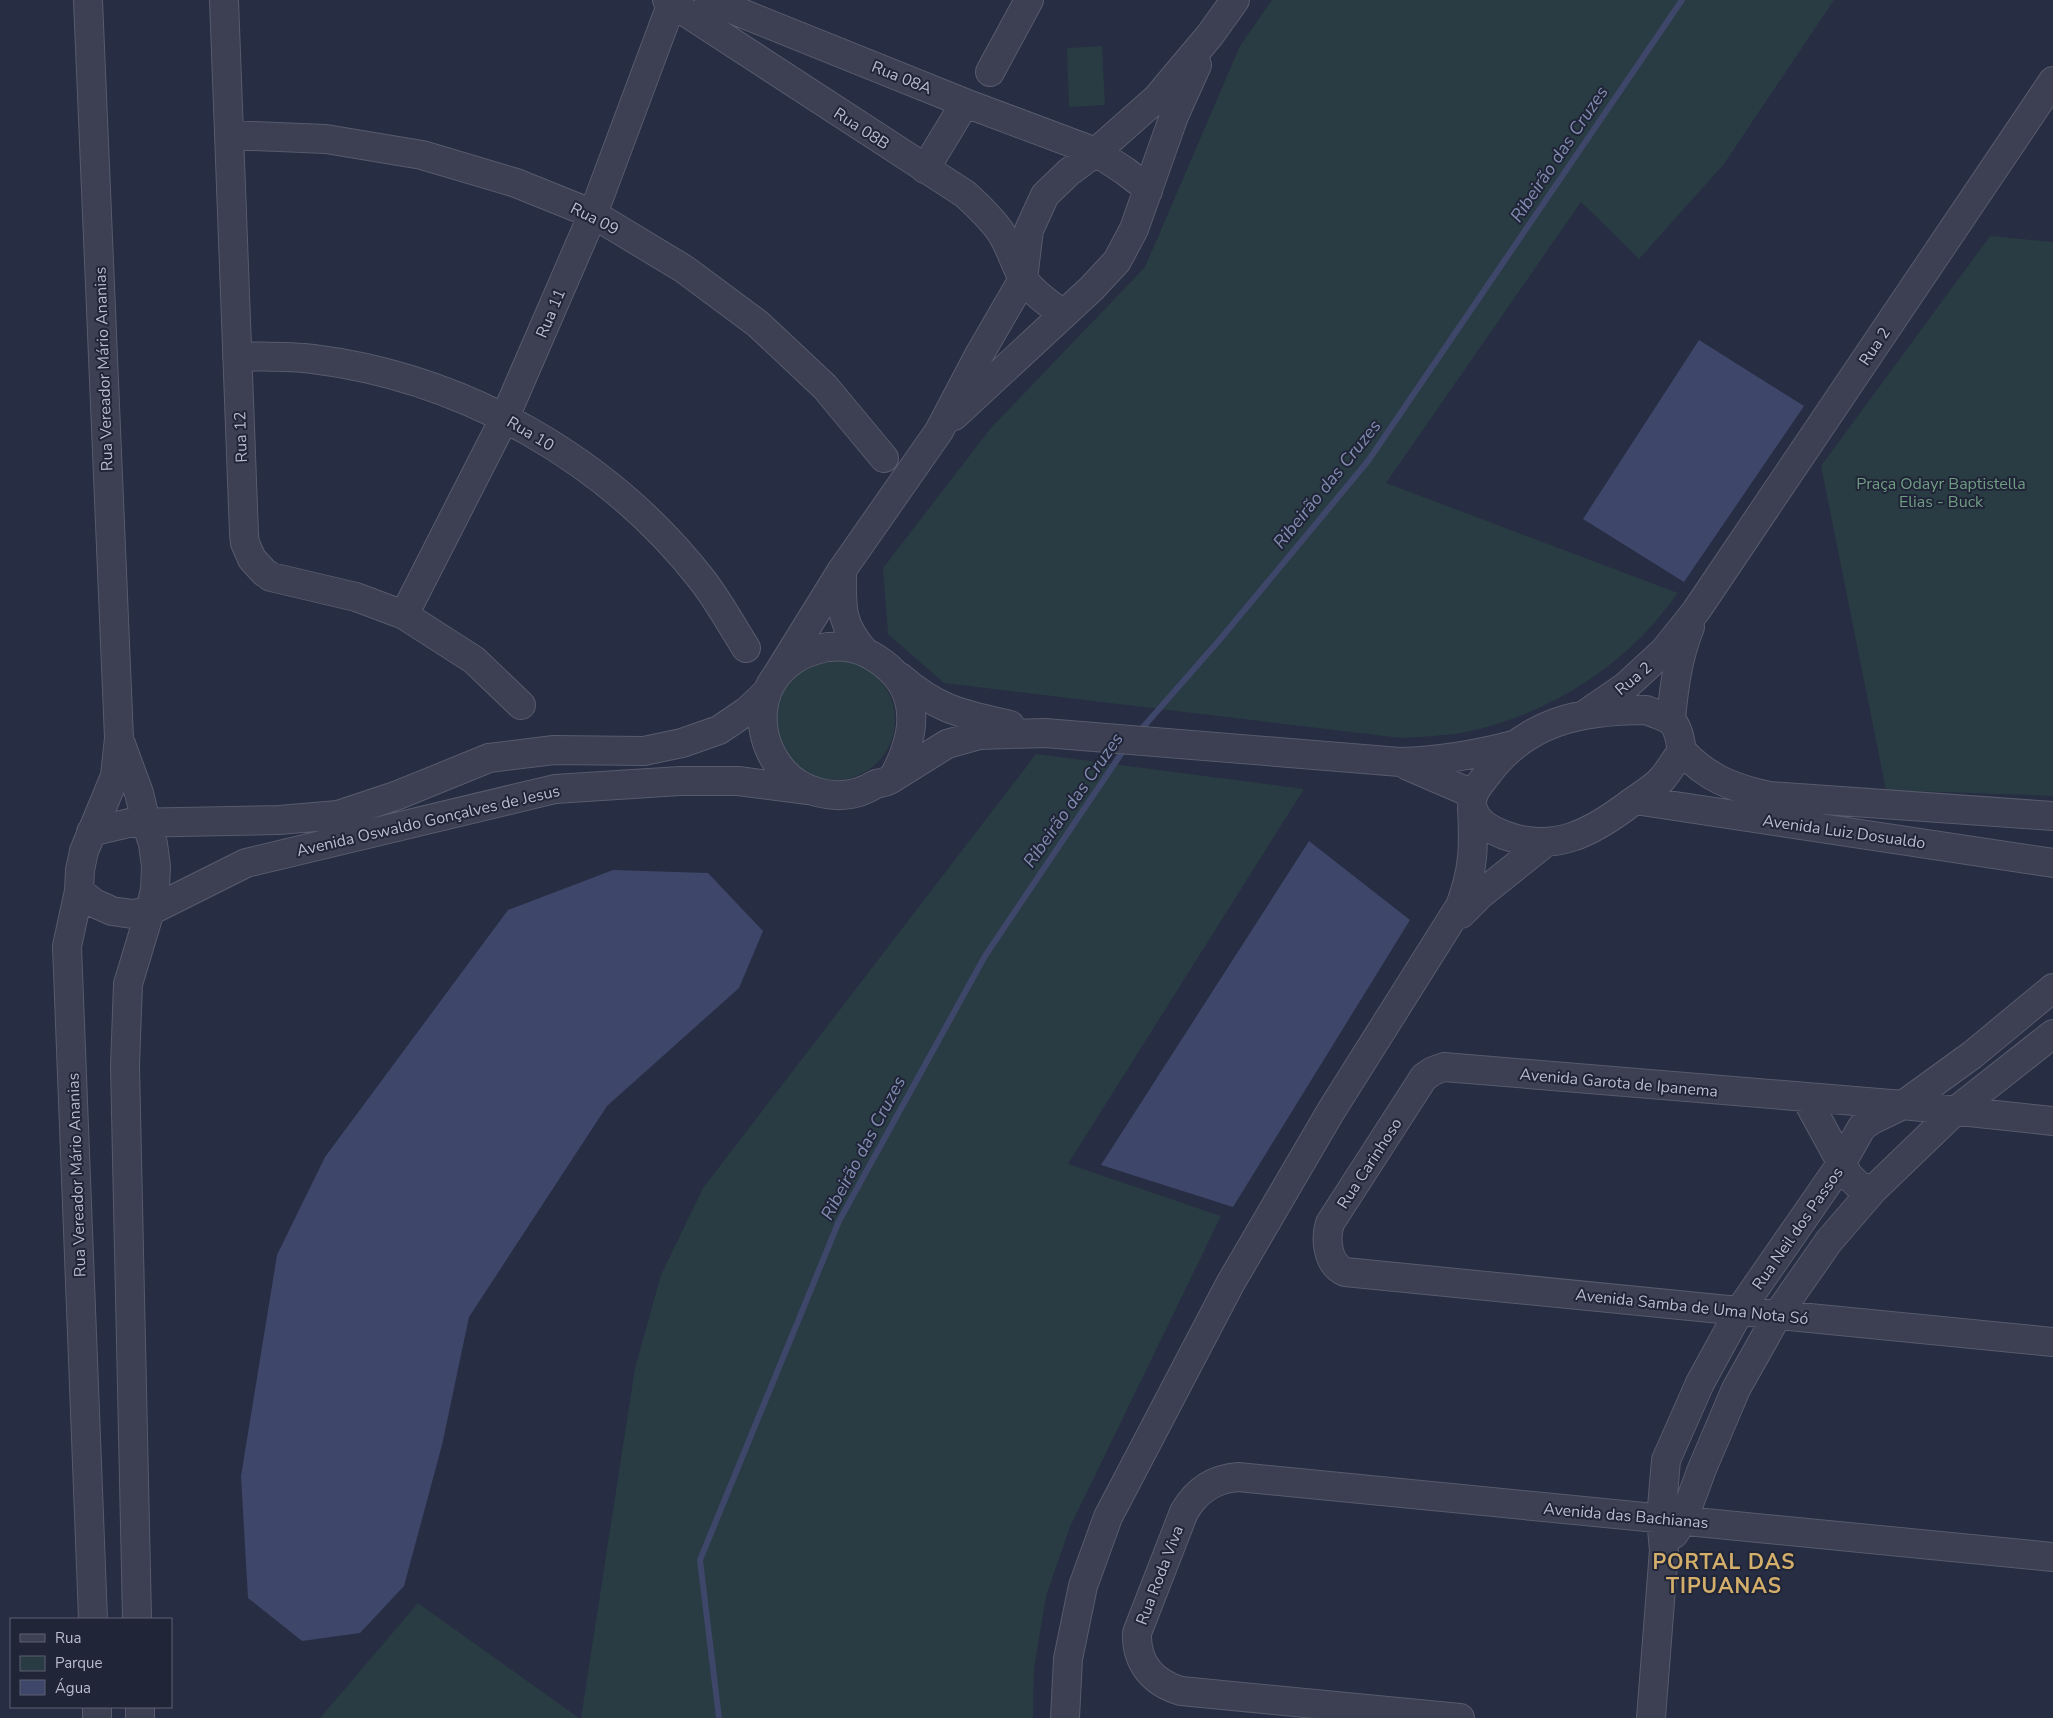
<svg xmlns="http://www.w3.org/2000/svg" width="2053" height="1718" font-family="'Nunito Sans',sans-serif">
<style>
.green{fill:#293b43}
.water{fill:#3e476a}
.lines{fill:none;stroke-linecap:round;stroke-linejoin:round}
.stream{stroke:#3e476a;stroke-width:6}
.minor-casing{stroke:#575b6c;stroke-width:30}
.minor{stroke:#3c4052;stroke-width:28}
.labels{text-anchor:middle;stroke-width:4;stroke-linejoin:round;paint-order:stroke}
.street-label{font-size:16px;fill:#b9bccc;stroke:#202537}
.park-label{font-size:16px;fill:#709c83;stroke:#202537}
.water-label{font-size:18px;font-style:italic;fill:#818cb2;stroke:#202537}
.district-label{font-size:21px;font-weight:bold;letter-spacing:1px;fill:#d4ae6b;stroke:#202537}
</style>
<rect width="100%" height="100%" fill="#272d42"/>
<!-- green -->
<path class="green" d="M1272,0h562l-110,164 -85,95 -58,-57 -195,281 292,110c-11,14 -22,29 -34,41 -49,51 -120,89 -189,100 -18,2 -36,3 -54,4l-457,-55 -56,-49 -5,-66 107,-139 155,-162 95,-221z
M1102,46l3,59 -36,2 -2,-59z
M1990,236l63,6v554l-167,-6 -65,-324z
M775 720a60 60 0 1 1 120 0a60 60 0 1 1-120 0Z
M1036,754l268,35 -236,375 153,52 -151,311 -24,69 -12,72 -1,50h-452l54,-350 26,-93 42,-87z
M418,1603l161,115h-259z"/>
<!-- water -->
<path class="water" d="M1699,340l105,66 -120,176 -101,-63z
M1309,841l101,79 -177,287 -132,-42z
M613,870l95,3 55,58 -24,57 -132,118 -138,211 -27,128 -38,141 -44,47 -58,8 -54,-43 -7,-122 36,-221 48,-98 183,-247z"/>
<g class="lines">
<!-- stream -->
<path class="stream" d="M1138,733l84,-96 146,-176 314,-461
M719,1718l-19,-158 139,-339 146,-265 140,-208"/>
<defs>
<path id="minor" d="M88,0l31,738 -4,38 -31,75 -4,19 -1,21 -12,55 26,673
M224,0l20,534 1,9 7,16 12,13 7,5 85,20 48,18 70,45 47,45
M667,0l298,194c13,12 25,23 35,37 10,15 14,31 22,46 7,12 29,29 41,36
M709,0l256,103 131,49 29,19 17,13 6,7
M990,72l39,-72
M229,135l97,4 96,16 94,28 77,31 91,55 74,55 67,63 59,71
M925,169l40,-66
M237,356c25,1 51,0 76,3 152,19 296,101 390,222 16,21 29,45 43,67
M954,416l138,-128 25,-27 17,-32 40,-113 23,-51
M842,570c0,36 -3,53 23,82
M404,615l101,-198 88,-203 80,-214
M827,647c6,0 13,-1 19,0 12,1 22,6 31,12 33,21 41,54 29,89 -2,7 -10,27 -15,31 -4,3 -11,4 -15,5 -5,3 -11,6 -17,8 -26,8 -58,0 -76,-21 -28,-33 -29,-83 9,-110 11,-8 22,-11 35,-14z
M777,675l65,-105 97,-139 40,-76 44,-76 6,-49 16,-35 24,-23 27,-20 61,-54 53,-63 25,-35
M900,677c38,33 62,37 110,48
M1646,710c28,10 31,10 36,41 -7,9 -13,20 -20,28 -8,9 -20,16 -30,23 -39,30 -78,52 -128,33 -14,-6 -26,-11 -31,-26 -4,-13 5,-23 13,-33 39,-55 96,-66 160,-66z
M1584,715l42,-29 38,-35 32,-40 357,-530
M1671,719c3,-32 7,-62 19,-92
M121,744l18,49 7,29 7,22 3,22 -1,23 -5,22 -22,73 -3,82 12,553
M1682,751c25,27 51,37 87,45l284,20
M1408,766l65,28
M891,779l56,-35 32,-9 66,-2 355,29c39,-1 75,-7 113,-17
M1635,800l418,63
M91,832l38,-9 150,-3 59,-5 60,-20 91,-37 65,-8 90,1 38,-8 37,-13 28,-19 20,-19
M79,891l15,12 18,8 20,3 18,-3 96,-48 309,-74 125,-8h58l70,9
M1461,914l20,-20 65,-52
M1806,1098l42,77 11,11 14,4
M2053,1121l-150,-16 -459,-38 -11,4 -9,6 -94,146c-5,16 -3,41 15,49l708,70
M1674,1534l9,-14 19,-51 34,-80 42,-75 51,-73 44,-51 81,-78 99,-78
M97,1707v11
M140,1707v11
M1065,1718l3,-59 15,-73 25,-69 122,-233 101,-173 129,-205c14,-37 14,-59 12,-98
M1460,1718l-279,-27c-28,-8 -45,-28 -44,-58l47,-121c12,-21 29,-33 54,-35l815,80
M1651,1718l13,-168 -3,-31 5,-59 34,-77 40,-73 101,-146 21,-37 10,-7 31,-15 69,-50 81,-67"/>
</defs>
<!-- minor casing -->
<use href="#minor" class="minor-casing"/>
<!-- minor -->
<use href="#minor" class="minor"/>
</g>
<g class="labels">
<!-- street labels -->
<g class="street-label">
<text transform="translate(902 77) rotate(22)" y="6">Rua 08A</text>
<text transform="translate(862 128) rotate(33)" y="6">Rua 08B</text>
<text transform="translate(595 218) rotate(27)" y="6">Rua 09</text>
<text transform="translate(550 313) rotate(-67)" y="6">Rua 11</text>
<text transform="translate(1874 346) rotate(-56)" y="6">Rua 2</text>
<text transform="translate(103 369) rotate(-92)" y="6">Rua Vereador Mário Ananias</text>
<text transform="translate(531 433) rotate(31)" y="6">Rua 10</text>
<text transform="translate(240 437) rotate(-92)" y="6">Rua 12</text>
<text transform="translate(1633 678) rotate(-40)" y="6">Rua 2</text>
<text transform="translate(428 820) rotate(-13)" y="6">Avenida Oswaldo Gonçalves de Jesus</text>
<text transform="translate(1844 831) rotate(8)" y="6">Avenida Luiz Dosualdo</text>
<text transform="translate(1619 1082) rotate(5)" y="6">Avenida Garota de Ipanema</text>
<text transform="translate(1369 1163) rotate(-57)" y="6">Rua Carinhoso</text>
<text transform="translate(76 1175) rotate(-92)" y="6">Rua Vereador Mário Ananias</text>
<text transform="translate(1797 1228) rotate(-55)" y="6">Rua Neil dos Passos</text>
<text transform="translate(1692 1306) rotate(6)" y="6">Avenida Samba de Uma Nota Só</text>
<text transform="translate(1626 1515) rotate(5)" y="6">Avenida das Bachianas</text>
<text transform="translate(1159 1575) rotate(-69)" y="6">Rua Roda Viva</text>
</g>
<!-- park labels -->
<g class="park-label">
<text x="1941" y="489">Praça Odayr Baptistella<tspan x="1941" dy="18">Elias - Buck</tspan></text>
</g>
<!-- water labels -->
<g class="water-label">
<text transform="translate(1559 154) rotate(-56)" y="6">Ribeirão das Cruzes</text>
<text transform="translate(1327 484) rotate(-51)" y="6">Ribeirão das Cruzes</text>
<text transform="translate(1073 800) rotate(-55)" y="6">Ribeirão das Cruzes</text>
<text transform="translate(863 1148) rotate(-62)" y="6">Ribeirão das Cruzes</text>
</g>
<!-- district labels -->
<g class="district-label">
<text x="1724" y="1569">PORTAL DAS<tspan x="1724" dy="24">TIPUANAS</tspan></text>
</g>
</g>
<!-- legend -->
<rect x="10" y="1618" width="162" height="90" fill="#202537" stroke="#5d6173"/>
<rect x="20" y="1634" width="25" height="8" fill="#3c4052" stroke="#5d6173"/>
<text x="55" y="1643" font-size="15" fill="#b9bccc">Rua</text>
<rect x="20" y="1656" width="25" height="15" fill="#293b43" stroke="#5d6173"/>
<text x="55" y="1668" font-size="15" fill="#b9bccc">Parque</text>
<rect x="20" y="1680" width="25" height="15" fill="#3e476a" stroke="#5d6173"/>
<text x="55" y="1693" font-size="15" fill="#b9bccc">Água</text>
</svg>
